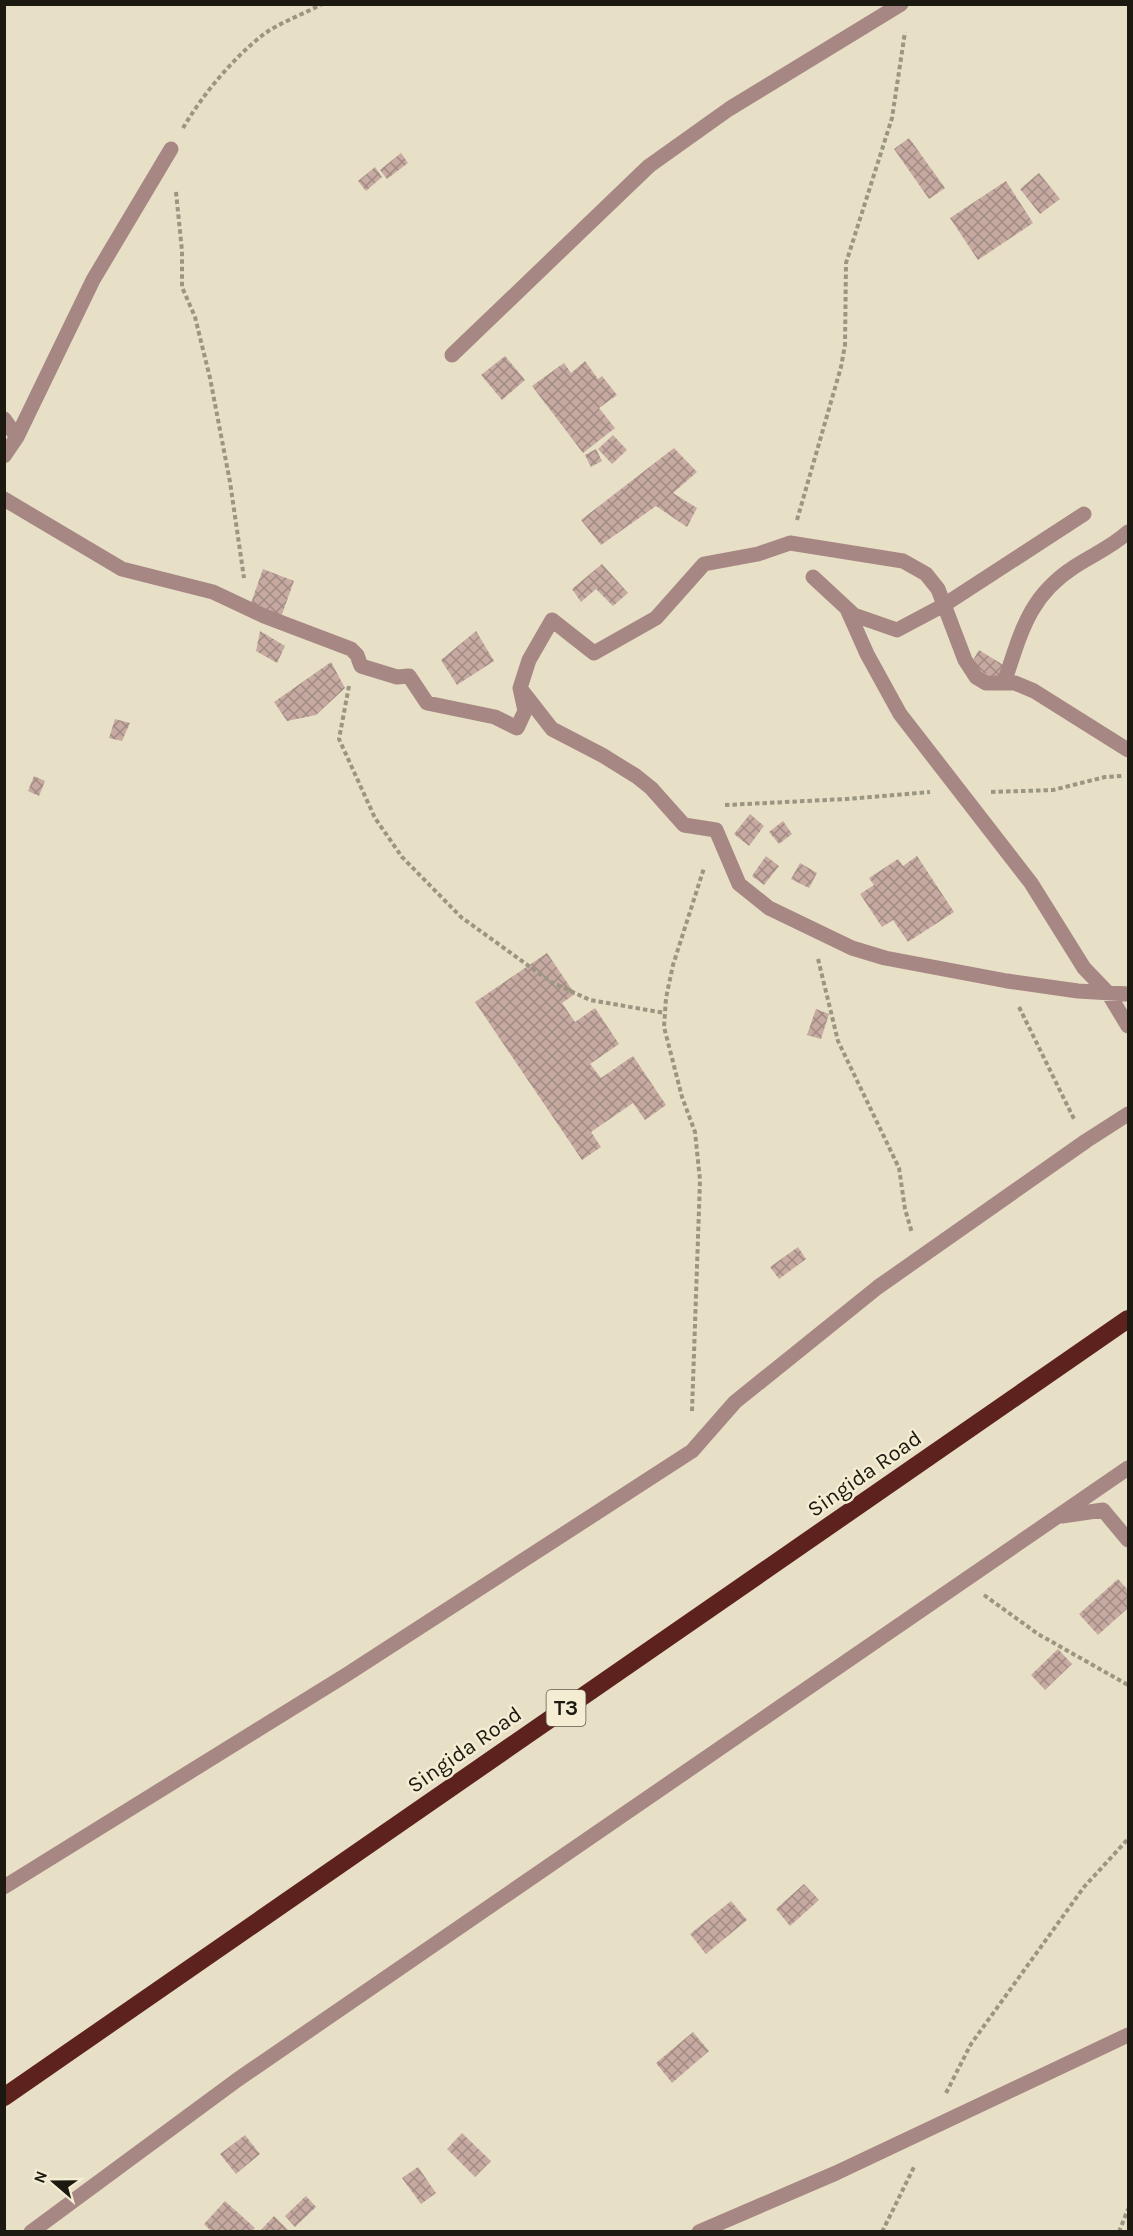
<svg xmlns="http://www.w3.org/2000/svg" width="1133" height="2236" font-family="Karla,sans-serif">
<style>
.building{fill:url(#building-cross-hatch)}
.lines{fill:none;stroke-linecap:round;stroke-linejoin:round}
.path{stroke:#9b9682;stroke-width:4;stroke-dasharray:4.5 3;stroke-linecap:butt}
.minor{stroke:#a78783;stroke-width:15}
.highway{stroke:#5e221e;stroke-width:18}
.labels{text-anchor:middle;stroke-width:5;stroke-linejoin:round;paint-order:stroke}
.shield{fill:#f5edd3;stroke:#5d594a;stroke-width:1.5}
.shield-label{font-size:21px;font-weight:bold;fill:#1c1a10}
.street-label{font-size:22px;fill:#1c1a10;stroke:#f5edd3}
</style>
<defs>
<pattern id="building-cross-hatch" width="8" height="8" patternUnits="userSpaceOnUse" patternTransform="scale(1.5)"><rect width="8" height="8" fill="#c6aaa1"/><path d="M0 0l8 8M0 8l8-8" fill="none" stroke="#a08a82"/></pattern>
</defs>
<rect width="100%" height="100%" fill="#e7e0c6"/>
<!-- building -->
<path class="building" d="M909,138l36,50 -16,11 -35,-50z
M401,153l7,10 -21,16 -7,-9z
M375,167l7,10 -16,14 -8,-10z
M1039,173l21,26 -20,15 -20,-25z
M1006,181l27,42 -55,37 -28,-42z
M505,356l20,24 -23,20 -21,-25z
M585,361l13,18 4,-3 15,19 -18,13 16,20 -32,25 -51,-67 32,-23 7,10z
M613,435l14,15 -15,14 -14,-15z
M674,448l23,24 -24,21 24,15 -10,19 -31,-21 -55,39 -20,-25z
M596,449l6,12 -11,6 -6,-12z
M602,564l26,29 -15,13 -17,-17 -15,13 -9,-13z
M263,569l31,12 -13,36 -31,-11z
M260,631l25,15 -8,17 -21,-12z
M476,631l18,30 -37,24 -16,-25z
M979,650l26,16 -8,14 -27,-15z
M331,662l14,26 -29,27 -29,6 -13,-19z
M115,719l15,4 -8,18 -13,-3z
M34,776l11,5 -6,15 -11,-5z
M750,814l14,12 -15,20 -15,-12z
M783,821l9,13 -13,10 -10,-12z
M766,856l13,10 -15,19 -12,-9z
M917,856l37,56 -46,30 -15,-22 -11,7 -22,-33 14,-9 -5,-7 29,-19 5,7z
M800,863l17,10 -8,15 -18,-9z
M547,953l28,41 -13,9 13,19 20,-14 24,36 -29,20 11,14 32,-22 33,49 -21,15 -12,-17 -42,29 10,15 -19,13 -107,-158z
M816,1009l13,5 -8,25 -14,-4z
M798,1247l8,12 -27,20 -9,-12z
M1118,1579l10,11v18l-30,27 -19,-21z
M1058,1649l14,15 -27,26 -14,-15z
M804,1884l15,16 -29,26 -14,-17z
M731,1901l16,19 -41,34 -16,-20z
M693,2032l16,19 -37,32 -16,-20z
M462,2133l29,28 -16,16 -28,-28z
M245,2135l15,19 -24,20 -16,-20z
M418,2167l18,26 -15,11 -19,-26z
M306,2196l10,11 -21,20 -10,-11z
M225,2201l30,27 -4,4h-39l-8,-8z
M274,2216l16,16h-31z"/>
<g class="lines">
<!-- path -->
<path class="path" d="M183,128c20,-34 50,-70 81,-94 17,-12 40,-20 58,-30
M176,192l6,59v36l13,30 15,61 20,104 14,96
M797,520l44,-153 4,-22 1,-82 46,-145 13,-86
M349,686l-10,53 36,79 27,39 59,60 90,65 39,18 75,13
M991,792l62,-2 52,-13 18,-1
M725,805l122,-6 83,-7
M818,959l20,82 61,127 6,41 7,24
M1019,1007l55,112
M692,1411l8,-231 -5,-48 -13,-35 -18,-70 2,-29 7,-33 31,-97
M984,1595l54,39 90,51
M946,2093l25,-49 113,-157 44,-48
M882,2232l33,-67
M1119,2232l9,-23"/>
<!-- minor -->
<path class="minor" d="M452,355l197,-189 80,-57 172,-105
M4,419l13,18
M4,456l13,-19 76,-157 78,-131
M4,499l118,70 91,23 51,24 87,33 6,6 4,11 36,11 12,-1 18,27 68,14 22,11 8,-17 -5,-23 32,41 50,26 34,21 15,12 33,37 32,5 23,54 30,24 83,40 33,10 122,23 71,10 50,3
M813,577l41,38 43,15 47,-25 140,-91
M847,609l20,45 33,60 131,169 53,85 24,25 20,33
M1004,683c17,-50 24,-86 70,-116 18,-12 38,-20 54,-35
M520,688l9,-28 23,-40 42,33 62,-35 48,-54 54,-10 32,-11 113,18 23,13 12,15 27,71 11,17 10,6h29l19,8 94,59
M1062,1516l41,-6 25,30
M4,1887l342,-212 346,-224 43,-49 143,-115 208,-146 42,-27
M31,2232l206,-152 891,-612
M699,2232l137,-59 292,-138"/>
<!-- highway -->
<path class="highway" d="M4,2097l1124,-778"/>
</g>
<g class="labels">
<!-- shield labels -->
<rect class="shield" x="546.5" y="1690" width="39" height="36" rx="4.5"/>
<g class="shield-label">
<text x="566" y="1715">T3</text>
</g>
<!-- street labels -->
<g class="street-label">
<text transform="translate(864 1473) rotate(-35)" y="8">Singida Road</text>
<text transform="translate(464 1749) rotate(-35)" y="8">Singida Road</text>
</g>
</g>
<!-- border -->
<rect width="1133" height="2236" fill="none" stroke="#1c1a10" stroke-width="12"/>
<!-- north arrow -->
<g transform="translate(54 2182) rotate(290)" stroke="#f5edd3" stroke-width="4.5" paint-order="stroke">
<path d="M0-4.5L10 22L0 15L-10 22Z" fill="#1c1a10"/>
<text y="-9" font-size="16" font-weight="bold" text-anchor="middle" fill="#1c1a10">N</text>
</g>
</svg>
